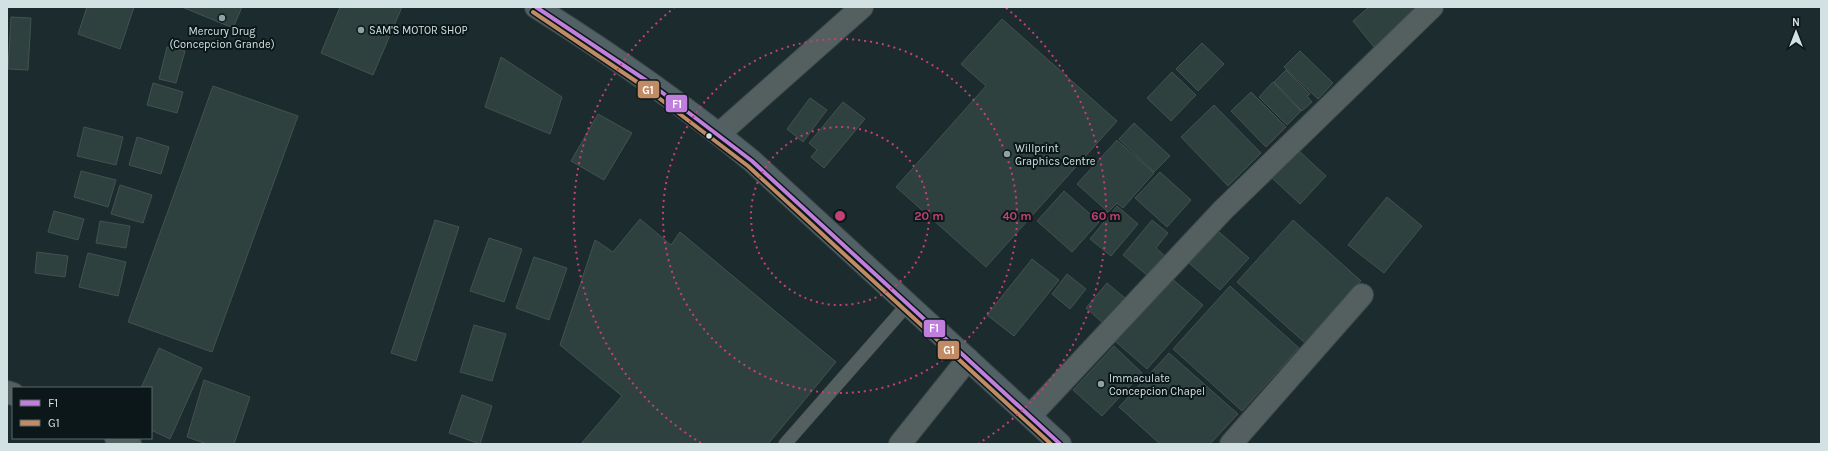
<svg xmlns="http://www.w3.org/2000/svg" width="1828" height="451" font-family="Karla,sans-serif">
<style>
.building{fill:#2e413f;stroke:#455150}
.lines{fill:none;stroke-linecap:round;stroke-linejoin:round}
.lane-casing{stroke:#3c4849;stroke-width:14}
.street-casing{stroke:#3c4849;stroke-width:24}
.primary-casing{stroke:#3c4849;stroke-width:24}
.lane{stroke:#545f60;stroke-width:13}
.street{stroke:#545f60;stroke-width:22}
.primary{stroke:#526165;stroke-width:22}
.bus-1-casing{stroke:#0b1718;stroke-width:7}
.bus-2-casing{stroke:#0b1718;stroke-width:7}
.bus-1{stroke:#c07fdc;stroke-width:4}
.bus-2{stroke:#c18c65;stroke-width:4}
.ring{fill:none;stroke:#c54076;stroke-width:2;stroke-dasharray:2 4}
.poi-dot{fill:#92a1a3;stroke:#0b1718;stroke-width:1.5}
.bus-dot{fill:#d2e1e2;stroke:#0b1718;stroke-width:1.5}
.labels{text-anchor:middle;stroke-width:4;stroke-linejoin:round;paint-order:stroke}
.poi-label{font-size:11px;fill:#d2e1e2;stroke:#0b1718;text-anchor:start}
.centre{fill:#c54076;stroke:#0b1718;stroke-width:2}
.ring-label{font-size:12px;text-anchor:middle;font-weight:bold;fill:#c54076;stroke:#0b1718;stroke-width:4;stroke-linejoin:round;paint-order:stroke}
.line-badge{stroke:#0b1718;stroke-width:1.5}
.badge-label{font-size:11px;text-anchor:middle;font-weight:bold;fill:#fff}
</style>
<rect width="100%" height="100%" fill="#1c2b2d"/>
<!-- building -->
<path class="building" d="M87,7h47l-14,42 -42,-15z
M182,7h60l-9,21z
M340,7h62l-29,68 -52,-22z
M1369,7h49l1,1 -45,39 -21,-26z
M11,17l20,1 -3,52 -20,-1z
M1002,19l115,102 -131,146 -90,-80 90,-101 -25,-22z
M1202,43l22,21 -26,27 -22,-22z
M167,47l18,4 -9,32 -17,-4z
M1300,51l33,32 -15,16 -34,-32z
M501,57l61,40 -12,37 -65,-27z
M1286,70l24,24 -3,2 5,6 -10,9 -28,-29z
M1172,72l24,23 -25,26 -24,-23z
M1273,82l28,29 -14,14 -28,-28z
M153,83l30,9 -6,21 -30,-8z
M213,86l85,30 -86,236 -84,-30z
M1251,92l35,35 -20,20 -35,-36z
M810,98l17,12 -24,32 -16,-13z
M843,102l22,17 -41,49 -13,-11 6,-7 -8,-7z
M1214,105l47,48 -33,33 -47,-49z
M598,114l34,19 -28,47 -33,-19z
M1134,123l36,33 -16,16 -35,-33z
M84,127l39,10 -7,28 -39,-9z
M137,137l32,10 -8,27 -32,-9z
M1117,140l37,33 -31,35 -6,-5 -9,9 -31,-28z
M1298,150l28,26 -26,28 -28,-26z
M81,171l35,9 -8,27 -34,-10z
M1160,172l31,28 -24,27 -32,-29z
M120,185l32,10 -9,28 -32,-9z
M1064,191l35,31 -27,30 -35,-31z
M1387,197l35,29 -38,47 -36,-28z
M1117,206l21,18 -27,32 -21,-17z
M54,211l30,8 -6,21 -30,-8z
M640,219l31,26 9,-13 156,130 -68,82h-187l41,-48 -62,-51 35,-105 18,12z
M435,220l24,7 -43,134 -25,-8z
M1152,220l16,13 -12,15 9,8 -17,20 -25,-21z
M1293,220l68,61 -56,62 -68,-61z
M100,221l30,5 -4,22 -30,-5z
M1218,231l31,27 -29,32 -31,-27z
M489,238l33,11 -18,53 -34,-11z
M37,252l31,4 -3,21 -30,-4z
M88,253l38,9 -8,34 -39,-9z
M534,257l33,11 -18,52 -33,-12z
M1032,259l27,21 -45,56 -27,-21z
M1067,274l19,15 -16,20 -18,-15z
M1171,278l32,27 -56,64 -32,-28z
M1107,283l18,15 -22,25 -17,-15z
M1230,286l69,62 -57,63 -69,-62z
M474,325l32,9 -14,47 -32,-9z
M1114,346l28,27 -40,43 -29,-26z
M159,348l43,20 -32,71 -19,-9v-42h-10z
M1169,353l69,61 -28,30h-50l-41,-37z
M204,380l46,17 -16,47h-27l-20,-7z
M462,395l30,11 -12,38 -31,-11z"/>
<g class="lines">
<defs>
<path id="lane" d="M785,444l122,-139"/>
<path id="street" d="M719,134l143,-127
M7,392l6,2
M1030,416l193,-206 209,-203
M116,438l14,6
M900,444l68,-85
M1231,444l131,-149"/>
<path id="primary" d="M536,7c75,47 148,98 216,154l308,283"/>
</defs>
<!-- lane casing -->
<use href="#lane" class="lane-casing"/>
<!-- street casing -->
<use href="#street" class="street-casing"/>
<!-- primary casing -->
<use href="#primary" class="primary-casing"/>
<!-- lane -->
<use href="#lane" class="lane"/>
<!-- street -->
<use href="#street" class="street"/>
<!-- primary -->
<use href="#primary" class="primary"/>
<defs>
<path id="bus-1" d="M536,7l111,74 105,80 308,283"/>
<path id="bus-2" d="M533,12l110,74 105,80 303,278"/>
</defs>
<!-- bus-1 casing -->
<use href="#bus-1" class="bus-1-casing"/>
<!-- bus-2 casing -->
<use href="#bus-2" class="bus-2-casing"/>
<!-- bus-1 -->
<use href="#bus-1" class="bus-1"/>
<!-- bus-2 -->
<use href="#bus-2" class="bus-2"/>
</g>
<!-- distance rings -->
<g class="ring">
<circle cx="840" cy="216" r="89"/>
<circle cx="840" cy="216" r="177"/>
<path d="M701 443A266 266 0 0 1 674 8M1006 8A266 266 0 0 1 979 443"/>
</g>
<!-- markers -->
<g class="poi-dot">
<circle cx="222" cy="18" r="4"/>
<circle cx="361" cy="30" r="4"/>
<circle cx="1007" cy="154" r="4"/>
<circle cx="1101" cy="384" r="4"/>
</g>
<circle class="bus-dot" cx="709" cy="136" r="3.5"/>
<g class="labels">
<!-- poi labels -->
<g class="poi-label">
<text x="369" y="34">SAM'S MOTOR SHOP</text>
<text x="222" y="35" text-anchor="middle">Mercury Drug<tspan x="222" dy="13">(Concepcion Grande)</tspan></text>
<text x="1015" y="152">Willprint<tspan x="1015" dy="13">Graphics Centre</tspan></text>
<text x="1109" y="382">Immaculate<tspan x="1109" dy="13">Concepcion Chapel</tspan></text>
</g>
</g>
<circle cx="840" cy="216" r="6" class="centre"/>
<g class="ring-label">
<text x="929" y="220">20 m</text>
<text x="1017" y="220">40 m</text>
<text x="1106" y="220">60 m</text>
</g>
<g class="line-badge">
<rect x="637" y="80" width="23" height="19" rx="4" fill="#c18c65"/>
<rect x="665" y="94" width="23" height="19" rx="4" fill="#c07fdc"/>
<rect x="923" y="319" width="23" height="19" rx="4" fill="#c07fdc"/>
<rect x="937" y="340" width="23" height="20" rx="4" fill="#c18c65"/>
</g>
<g class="badge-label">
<text x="648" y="94">G1</text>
<text x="677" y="108">F1</text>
<text x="934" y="332">F1</text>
<text x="949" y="354">G1</text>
</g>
<!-- border -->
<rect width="1828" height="451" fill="none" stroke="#d2e1e2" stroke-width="16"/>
<!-- legend -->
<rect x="12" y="387" width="140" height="52" fill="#0b1718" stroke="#5b6869"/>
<rect x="20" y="400" width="20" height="6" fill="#c07fdc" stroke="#5b6869"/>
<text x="48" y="407" font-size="12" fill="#d2e1e2">F1</text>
<rect x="20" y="420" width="20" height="6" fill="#c18c65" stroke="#5b6869"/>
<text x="48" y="427" font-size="12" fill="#d2e1e2">G1</text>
<!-- north arrow -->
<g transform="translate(1796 32)" stroke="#0b1718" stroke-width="3" paint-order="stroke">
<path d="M0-3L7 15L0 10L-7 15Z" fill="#d2e1e2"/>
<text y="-6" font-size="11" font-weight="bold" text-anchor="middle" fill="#d2e1e2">N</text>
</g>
</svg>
